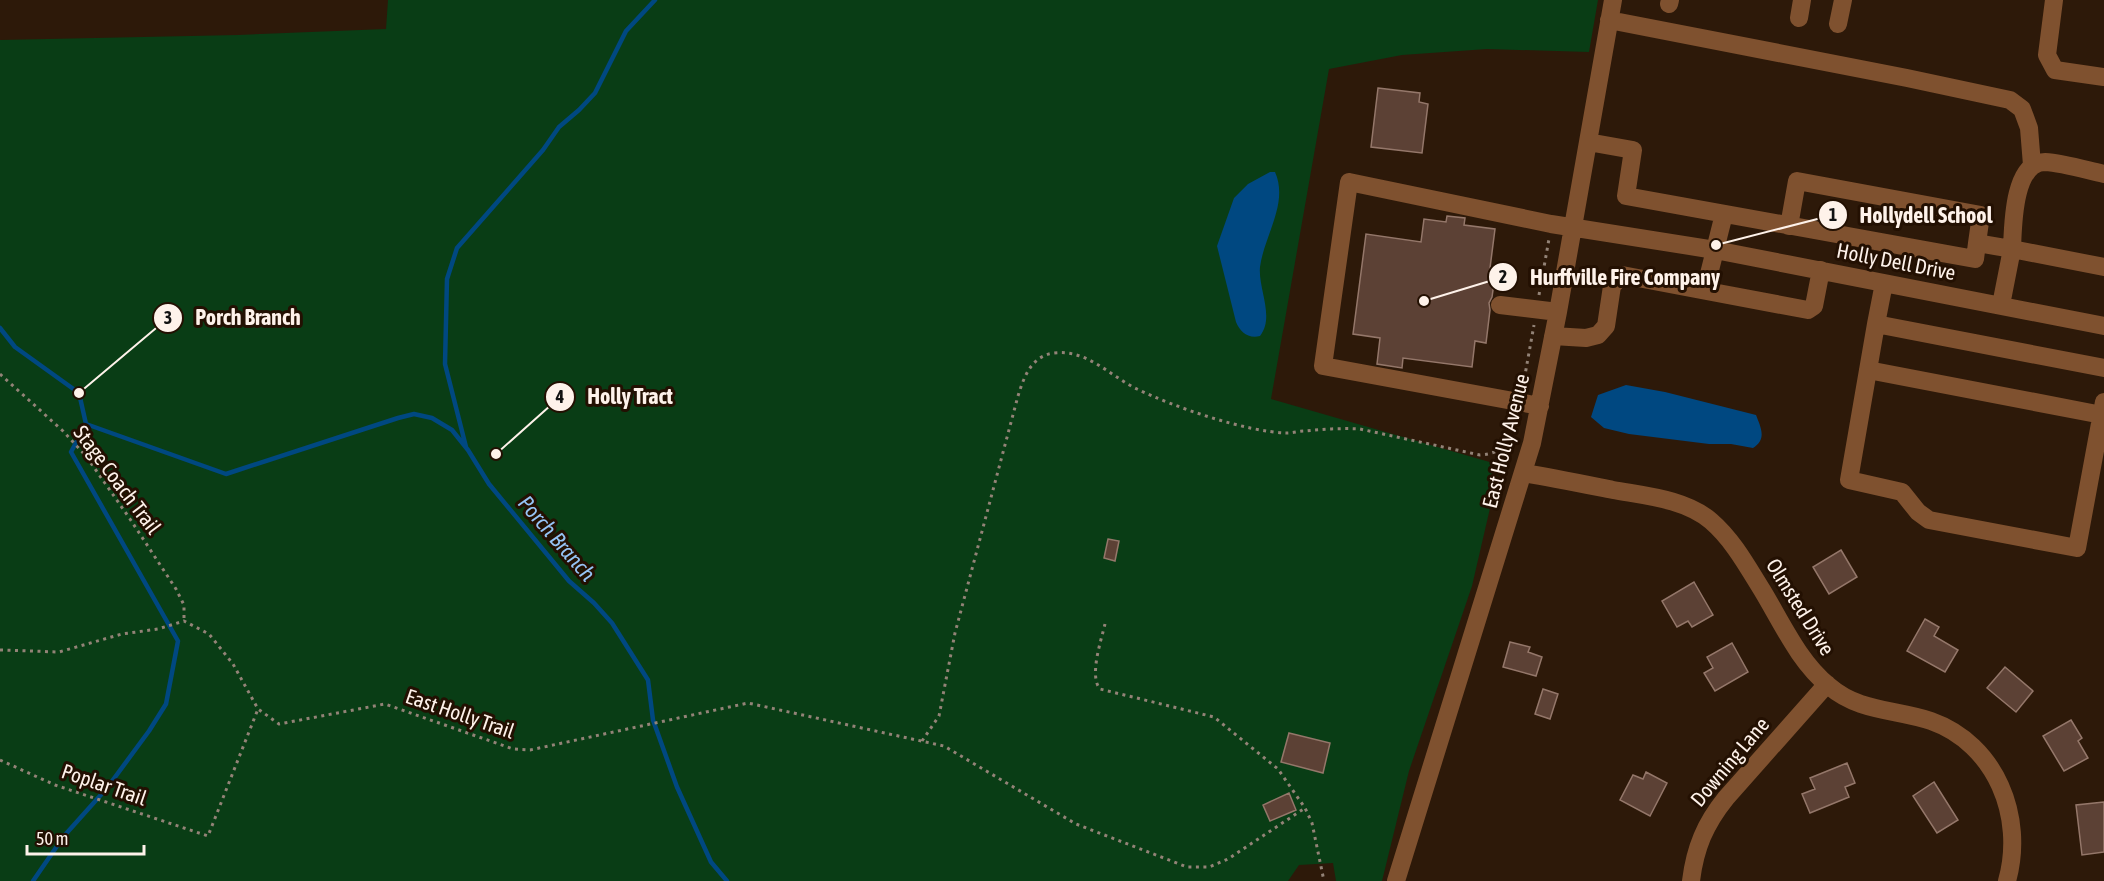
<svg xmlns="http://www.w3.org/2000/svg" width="2104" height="881" font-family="'Asap Condensed',sans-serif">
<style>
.green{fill:#093d15}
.water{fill:#004881}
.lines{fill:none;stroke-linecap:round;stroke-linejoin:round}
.stream{stroke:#004881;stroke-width:4.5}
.building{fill:#5c4135;stroke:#94776a;stroke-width:1.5}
.path{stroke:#938377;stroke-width:3;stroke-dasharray:3 4.5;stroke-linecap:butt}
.minor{stroke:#7f512f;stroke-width:18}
.labels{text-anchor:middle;stroke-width:6;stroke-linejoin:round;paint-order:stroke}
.street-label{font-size:21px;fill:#fef2ea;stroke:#231002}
.water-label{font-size:22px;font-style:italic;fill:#95c4f5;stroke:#231002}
.leader{fill:none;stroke:#fef2ea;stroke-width:2}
.callout-dot{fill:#fef2ea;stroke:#231002;stroke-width:2}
.mark-label{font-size:18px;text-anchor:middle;font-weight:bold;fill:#111}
.callout-label{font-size:22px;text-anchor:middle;font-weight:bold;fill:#fef2ea;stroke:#231002;stroke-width:6;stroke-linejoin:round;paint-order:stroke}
</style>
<rect width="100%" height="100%" fill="#2d1909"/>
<!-- green -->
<path class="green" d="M388,0h1210l-9,52 -102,-3 -85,6 -73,14 -58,330 229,66 -28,121 -63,185 -27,110h-46l-3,-18 -34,2 -11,16h-1288v-841l238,-5 148,-6z"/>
<!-- water -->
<path class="water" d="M1270,172h5c14,31 -11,64 -15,95 -2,22 15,50 0,69 -12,3 -20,-4 -24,-14l-19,-76 17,-48 14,-14z
M1626,385l39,7 91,23c5,13 11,24 -3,33l-22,-4h-22l-80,-10 -25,-6 -13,-11 7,-22z"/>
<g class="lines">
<!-- stream -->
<path class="stream" d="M0,328l15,19 64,46 7,31
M86,424l140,50 172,-56 16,-4 18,4 20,12 16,20 21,34 80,97 25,22 18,20 36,57 5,40 24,67 34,75 16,19
M466,447l-21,-83 2,-85 10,-31 86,-98 16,-23 20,-17 16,-17 31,-62 29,-31
M33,881l31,-45 43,-48 42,-57 17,-27 12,-63 -107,-189 15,-28"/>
</g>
<!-- building -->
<path class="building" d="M1378,88l42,5 -1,9 9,2 -6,49 -51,-6z
M1447,216l18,2 -1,7 31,4 -5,39 6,1 -4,28 -3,6 1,7 -4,33 -11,-2 -3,26 -69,-9 -1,10 -25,-4 3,-26 -27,-4 13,-100 55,8 3,-23 22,3z
M1108,539l11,2 -4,20 -11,-3z
M1841,550l16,27 -28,17 -16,-27z
M1694,582l19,33 -21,12 -4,-6 -11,6 -15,-26z
M1925,619l14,8 -5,9 24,14 -13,22 -38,-21z
M1510,642l20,5 -2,5 14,5 -6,19 -33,-9z
M1732,643l16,29 -33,19 -11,-18 9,-5 -6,-11z
M2005,667l28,24 -17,21 -29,-24z
M1543,689l15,5 -8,25 -15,-5z
M2071,720l11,18 -4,3 10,17 -24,13 -21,-35z
M1289,733l41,10 -7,30 -42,-11z
M1847,763l8,20 -10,4 4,10 -39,16 -8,-19 13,-5 -5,-11z
M1646,772l21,11 -17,33 -30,-16 13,-25 10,4z
M1934,782l24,38 -21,13 -24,-37z
M1289,793l7,17 -26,11 -7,-16z
M2104,802v50l-22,3 -6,-50z"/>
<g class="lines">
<!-- path -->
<path class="path" d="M1539,295l10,-56
M0,374l63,57 23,25 44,63 46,70 8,16v16
M1523,386l11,-61
M1105,624c-4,17 -16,52 -5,65l114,28 64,52 27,39 7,15 12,58
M0,650l59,2 63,-18 36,-5 26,-8 25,13 24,30 25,45 21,15 106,-20 128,45 17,1 218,-47 196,43 132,78 111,43h22l19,-8 77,-51
M922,741l17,-25 16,-83 63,-237c6,-19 13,-40 36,-43 33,-4 56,23 83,36 37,18 109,43 150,44 6,0 12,-2 18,-2 18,-2 37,-3 55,-2l120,26c27,-2 29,-16 36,-39
M0,760l55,25 153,51 50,-127"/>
<!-- minor -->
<path class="minor" d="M2054,0l-7,55 8,15 49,7
M1669,4l1,-4
M1799,18l3,-18
M1609,20l298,58 103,22 12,9 7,19 3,37
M1838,24l5,-24
M1588,142l45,8 -7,46 349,63 2,-16 35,6c1,-23 1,-87 33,-87 18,1 41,8 59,12
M1789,226l8,-45 184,34 -4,28
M1884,283l-8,41 228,44
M1705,290l19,-76
M1500,305l58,7
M2001,305l11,-56 92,18
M1876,324l-27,156 53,12 16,20 11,8 148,28 27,-146
M1553,336l33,2 12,-3 8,-9 6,-40 10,-11 186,35 6,-4 7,-36
M1868,370l234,45
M1540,406l-217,-40 26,-184 202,42 164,26 389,76
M1524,473c30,5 59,11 89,17 33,6 72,9 98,31 22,19 36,45 51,69 20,33 37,72 67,96 30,26 66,23 102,35 65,23 94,96 76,160
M1396,881l136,-438 26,-131 55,-312
M1691,881c4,-33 14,-57 35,-83l101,-114"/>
</g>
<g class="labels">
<!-- street labels -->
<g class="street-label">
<text transform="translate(1896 262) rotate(11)" y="7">Holly Dell Drive</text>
<text transform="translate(1506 441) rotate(-76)" y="7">East Holly Avenue</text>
<text transform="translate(117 480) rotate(53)" y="7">Stage Coach Trail</text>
<text transform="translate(1800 607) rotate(58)" y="7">Olmsted Drive</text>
<text transform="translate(460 714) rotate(19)" y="7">East Holly Trail</text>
<text transform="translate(1730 762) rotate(-50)" y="7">Downing Lane</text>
<text transform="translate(104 785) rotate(19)" y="7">Poplar Trail</text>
</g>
<!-- water labels -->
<g class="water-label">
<text transform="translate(557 538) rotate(49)" y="8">Porch Branch</text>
</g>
</g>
<!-- callouts -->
<path class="leader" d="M1716 245L1833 215M1424 301L1503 277M79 393L168 318M496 454L560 397"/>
<g class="callout-dot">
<circle cx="1716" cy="245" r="6"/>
<circle cx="1424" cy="301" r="6"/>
<circle cx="79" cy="393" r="6"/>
<circle cx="496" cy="454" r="6"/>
<circle cx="1833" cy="215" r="15"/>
<circle cx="1503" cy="277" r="15"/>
<circle cx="168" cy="318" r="15"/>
<circle cx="560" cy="397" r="15"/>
</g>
<g class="mark-label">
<text x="1833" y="221">1</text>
<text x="1503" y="283">2</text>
<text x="168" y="324">3</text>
<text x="560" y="403">4</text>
</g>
<g class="callout-label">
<text x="1926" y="223">Hollydell School</text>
<text x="1625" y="285">Hurffville Fire Company</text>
<text x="248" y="325">Porch Branch</text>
<text x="630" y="404">Holly Tract</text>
</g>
<!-- scale -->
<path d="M27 845v9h117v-9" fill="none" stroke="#fef2ea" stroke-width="3"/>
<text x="36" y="845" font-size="18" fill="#fef2ea" stroke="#231002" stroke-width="4.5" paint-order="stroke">50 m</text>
</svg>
